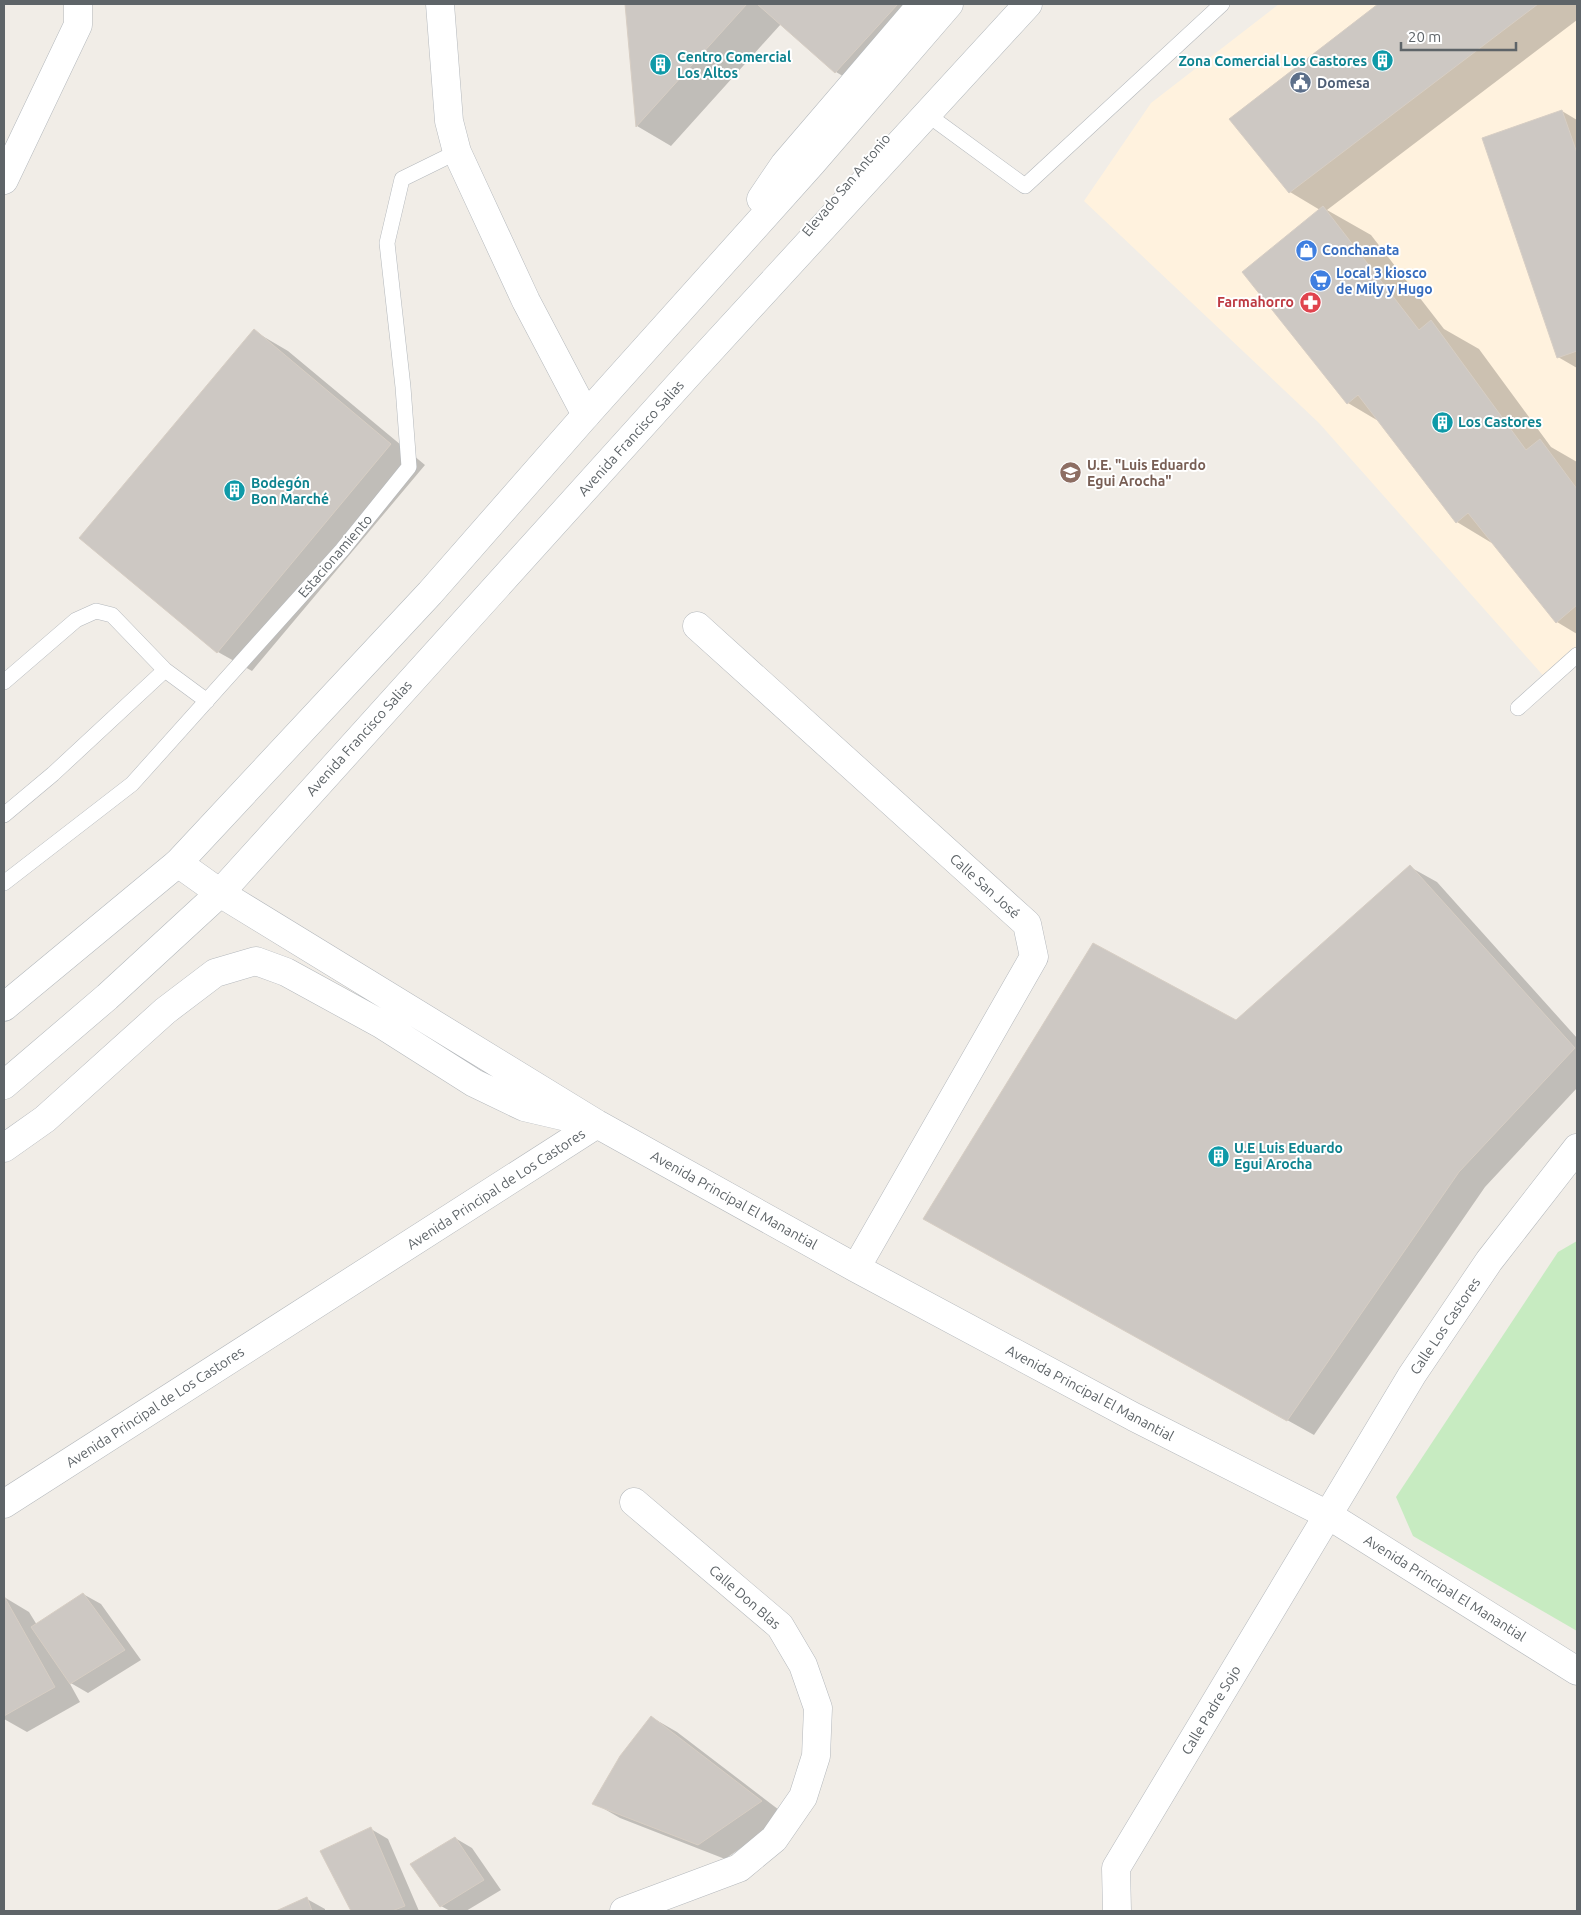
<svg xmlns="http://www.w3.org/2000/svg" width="1581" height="1915" font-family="Ubuntu,sans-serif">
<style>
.commercial{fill:#fff2de}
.green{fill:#c7ebc1}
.shadow{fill:#0003}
.building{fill:#cdc8c3;stroke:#d7cec4}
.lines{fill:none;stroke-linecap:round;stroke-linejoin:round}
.lane-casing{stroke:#b4b8bc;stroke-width:16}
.street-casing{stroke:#b4b8bc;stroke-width:29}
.secondary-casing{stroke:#b3b8bc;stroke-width:29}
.lane{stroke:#fff;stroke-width:15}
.street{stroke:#fff;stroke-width:28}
.secondary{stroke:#fff;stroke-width:28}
.labels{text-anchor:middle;stroke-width:4;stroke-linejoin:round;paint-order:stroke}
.culture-label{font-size:14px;font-weight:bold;fill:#0d838f;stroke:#fff;text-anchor:start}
.service-label{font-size:14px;font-weight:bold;fill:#4e5e75;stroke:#fff;text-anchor:start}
.street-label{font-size:14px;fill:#5e6468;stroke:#fff}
.shop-label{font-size:14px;font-weight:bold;fill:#366cbe;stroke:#fff;text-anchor:start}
.health-label{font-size:14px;font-weight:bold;fill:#be3a42;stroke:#fff;text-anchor:end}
.education-label{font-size:14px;font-weight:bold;fill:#785e54;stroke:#fff;text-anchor:start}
</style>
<rect width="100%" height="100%" fill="#f1ede7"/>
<!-- commercial -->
<path class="commercial" d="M1279,4h298v659l-29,18 -229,-258 -235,-222 67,-98z"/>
<!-- green -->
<path class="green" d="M1577,1241v390l-164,-95 -17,-39 162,-245z"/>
<!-- shadow -->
<path class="shadow" d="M626,4h323l-79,88 -34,-20 -55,-48 -110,122 -34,-20z
M1380,4h197v16l-250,190 44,25 73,94 35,20 72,98 26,15v172l-20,-12 -62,-77 -38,-23 -77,-100 -32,-19 -28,-193 -30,-18 -59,-73z
M1562,111l15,9v248l-19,-11z
M254,331l34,20 137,114 -173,206 -34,-19z
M1410,867l27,15 140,156v50l-92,99 -171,248 -363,-202 285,-212z
M83,1594l18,10 40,56 -53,33 -19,-11 11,20 -53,30 -23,-13v-122l25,15 8,13z
M651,1717l26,15 110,84 -62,43 -105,-41 -26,-15z
M371,1829l17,10 31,72h-67l-30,-59z
M455,1838l17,10 29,42 -35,21h-16l-9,-5z
M307,1899l18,10v2h-46z"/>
<!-- building -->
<path class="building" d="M625,4h122l-111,123z
M757,4h141l-63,69z
M1378,4h160l-249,189 -60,-74z
M1562,110l15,43v198l-20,7 -75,-220z
M1323,206l96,124 12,-10 95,130 14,-11 37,50v116l-21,18 -88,-110 -12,10 -98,-128 -11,9 -105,-132z
M254,329l137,115 -174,209 -138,-115z
M1410,865l165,183 -116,124 -172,249 -364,-202 170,-276 143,77z
M83,1593l42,57 -55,34 -39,-57z
M4,1596l51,91 -51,29z
M651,1716l111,85 -64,44 -106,-41 28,-48z
M371,1827l34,79 -13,5h-41l-31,-60z
M455,1837l29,43 -44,27 -30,-43z
M307,1897l5,14h-36z"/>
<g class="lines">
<defs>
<path id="lane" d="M928,115l97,71 197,-182
M4,682l72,-62 20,-9 16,4 53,55
M1518,708l59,-53
M4,815l49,-41 112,-104 42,31
M4,883l128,-99 210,-234 67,-83 -6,-80 -16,-144 15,-64 55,-27"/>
<path id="street" d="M440,4l9,117 8,31 69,149 60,114
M4,180l74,-155v-21
M697,626l330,298 7,33 -178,311
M178,863l42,30 377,231 259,144 278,149 194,98 249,156
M4,1148l41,-29 120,-108 50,-38 41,-12 30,11 95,52 93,59 50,24 47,11
M4,1504l593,-380
M624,1911l115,-43 35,-29 29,-42 13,-41 2,-48 -15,-43 -23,-39 -146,-124
M1117,1911l-1,-43 296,-493 77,-114 88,-113"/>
<path id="secondary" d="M761,199l23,-34 138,-161
M4,1007l174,-144 252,-270 156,-178 226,-252 137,-159
M4,1085l103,-88 113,-104 473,-524 335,-365"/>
</defs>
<!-- lane casing -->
<use href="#lane" class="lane-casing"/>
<!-- street casing -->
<use href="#street" class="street-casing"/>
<!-- secondary casing -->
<use href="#secondary" class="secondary-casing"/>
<!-- lane -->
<use href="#lane" class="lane"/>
<!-- street -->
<use href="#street" class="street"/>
<!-- secondary -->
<use href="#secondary" class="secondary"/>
</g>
<!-- icons -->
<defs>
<symbol id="building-disc" viewBox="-11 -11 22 22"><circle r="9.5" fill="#0f9aa8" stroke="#fff"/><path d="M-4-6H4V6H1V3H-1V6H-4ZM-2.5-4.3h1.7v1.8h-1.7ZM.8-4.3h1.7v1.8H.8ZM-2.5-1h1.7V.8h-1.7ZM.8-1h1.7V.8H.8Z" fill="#fff"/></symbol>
<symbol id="civic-disc" viewBox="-11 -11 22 22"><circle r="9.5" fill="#5c6f8a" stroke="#fff"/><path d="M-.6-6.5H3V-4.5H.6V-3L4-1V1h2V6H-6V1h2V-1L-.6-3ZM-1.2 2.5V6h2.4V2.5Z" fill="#fff"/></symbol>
<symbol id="shop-disc" viewBox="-11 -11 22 22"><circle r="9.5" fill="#3f7fe0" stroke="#fff"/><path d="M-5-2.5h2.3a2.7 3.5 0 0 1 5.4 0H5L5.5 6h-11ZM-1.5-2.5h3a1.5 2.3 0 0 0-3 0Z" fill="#fff"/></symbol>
<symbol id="supermarket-disc" viewBox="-11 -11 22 22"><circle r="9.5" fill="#3f7fe0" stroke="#fff"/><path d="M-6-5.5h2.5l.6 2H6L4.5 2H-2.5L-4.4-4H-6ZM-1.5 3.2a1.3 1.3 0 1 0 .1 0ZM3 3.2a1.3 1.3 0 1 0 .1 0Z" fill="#fff"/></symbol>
<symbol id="pharmacy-disc" viewBox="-11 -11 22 22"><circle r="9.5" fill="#e0444e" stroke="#fff"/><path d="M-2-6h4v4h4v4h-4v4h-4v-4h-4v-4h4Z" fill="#fff"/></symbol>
<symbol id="school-disc" viewBox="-11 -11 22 22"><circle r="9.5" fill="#8d6e63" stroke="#fff"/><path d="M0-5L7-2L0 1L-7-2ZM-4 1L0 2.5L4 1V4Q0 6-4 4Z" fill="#fff"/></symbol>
</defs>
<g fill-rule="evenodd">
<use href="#building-disc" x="1370" y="48" width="25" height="25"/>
<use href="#building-disc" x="648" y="52" width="25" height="25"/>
<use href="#civic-disc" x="1288" y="70" width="25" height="25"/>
<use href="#shop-disc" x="1294" y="238" width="25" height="25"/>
<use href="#supermarket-disc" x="1308" y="268" width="25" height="25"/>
<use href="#pharmacy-disc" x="1298" y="290" width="25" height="25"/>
<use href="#building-disc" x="1430" y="410" width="25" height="25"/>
<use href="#school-disc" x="1058" y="460" width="25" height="25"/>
<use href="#building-disc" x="222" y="478" width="25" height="25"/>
<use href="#building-disc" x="1206" y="1144" width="25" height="25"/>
</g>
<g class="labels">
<!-- culture labels -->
<g class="culture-label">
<text x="677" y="62">Centro Comercial<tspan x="677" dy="16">Los Altos</tspan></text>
<text x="1367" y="66" text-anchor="end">Zona Comercial Los Castores</text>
<text x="1458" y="427">Los Castores</text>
<text x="251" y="488">Bodegón<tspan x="251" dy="16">Bon Marché</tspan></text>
<text x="1234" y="1153">U.E Luis Eduardo<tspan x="1234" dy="16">Egui Arocha</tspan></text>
</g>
<!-- service labels -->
<g class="service-label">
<text x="1317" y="88">Domesa</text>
</g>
<!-- street labels -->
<g class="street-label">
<text transform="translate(846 185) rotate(-50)" y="5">Elevado San Antonio</text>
<text transform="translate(631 438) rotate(-48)" y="5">Avenida Francisco Salias</text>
<text transform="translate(335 556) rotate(-49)" y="5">Estacionamiento</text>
<text transform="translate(359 738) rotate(-48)" y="5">Avenida Francisco Salias</text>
<text transform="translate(985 886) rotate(42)" y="5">Calle San José</text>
<text transform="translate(496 1189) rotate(-33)" y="5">Avenida Principal de Los Castores</text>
<text transform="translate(734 1200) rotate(29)" y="5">Avenida Principal El Manantial</text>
<text transform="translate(1445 1326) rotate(-56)" y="5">Calle Los Castores</text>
<text transform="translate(1090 1393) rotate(28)" y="5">Avenida Principal El Manantial</text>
<text transform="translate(155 1407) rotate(-33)" y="5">Avenida Principal de Los Castores</text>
<text transform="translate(1445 1588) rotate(32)" y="5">Avenida Principal El Manantial</text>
<text transform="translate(745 1597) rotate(41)" y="5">Calle Don Blas</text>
<text transform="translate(1211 1710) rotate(-59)" y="5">Calle Padre Sojo</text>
</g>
<!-- shop labels -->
<g class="shop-label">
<text x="1322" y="255">Conchanata</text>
<text x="1336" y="278">Local 3 kiosco<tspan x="1336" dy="16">de Mily y Hugo</tspan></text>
</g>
<!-- health labels -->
<g class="health-label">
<text x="1294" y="307">Farmahorro</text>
</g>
<!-- education labels -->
<g class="education-label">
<text x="1087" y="470">U.E. "Luis Eduardo<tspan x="1087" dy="16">Egui Arocha"</tspan></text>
</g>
</g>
<!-- border -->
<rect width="1581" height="1915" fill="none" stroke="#5e6468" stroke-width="10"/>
<!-- scale -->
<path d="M1401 42v8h115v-8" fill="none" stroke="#5e6468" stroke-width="2.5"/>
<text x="1408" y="42" font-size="15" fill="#5e6468" stroke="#ffffff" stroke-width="4" paint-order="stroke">20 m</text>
</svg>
